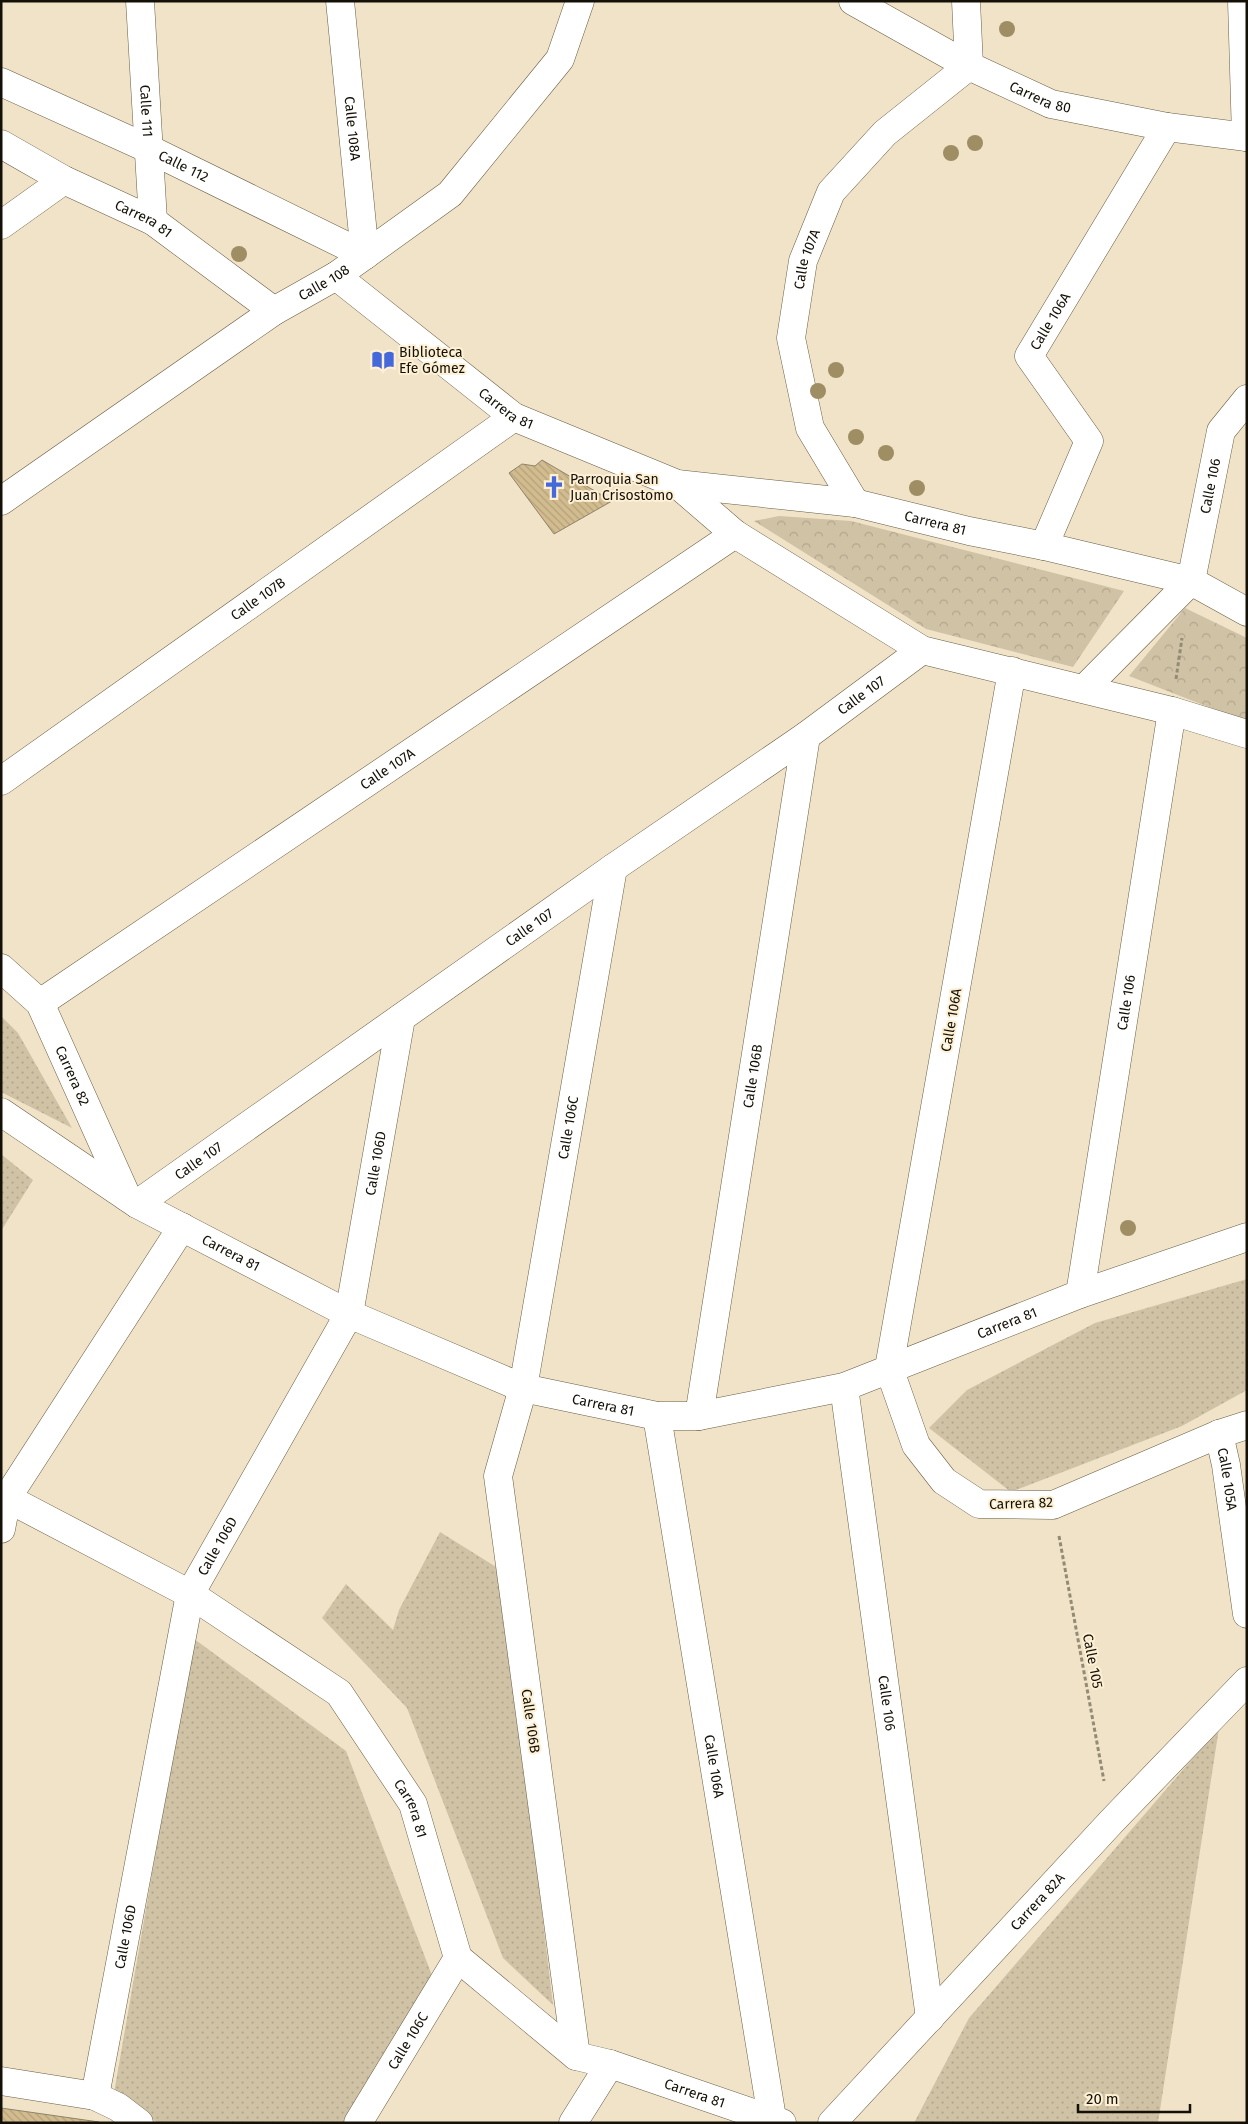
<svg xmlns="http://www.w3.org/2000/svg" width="1248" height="2124" font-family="'Fira Sans',sans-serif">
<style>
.forest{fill:url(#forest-crowns)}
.park{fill:url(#park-dots)}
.building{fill:url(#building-back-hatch);stroke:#8f836a}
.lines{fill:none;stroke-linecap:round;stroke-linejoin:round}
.minor-casing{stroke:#695d45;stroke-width:29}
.path{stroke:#948b77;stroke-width:3;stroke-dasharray:4 2.5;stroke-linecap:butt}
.minor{stroke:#fff;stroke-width:28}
.tree{fill:#9f8d63}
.labels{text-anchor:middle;stroke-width:4;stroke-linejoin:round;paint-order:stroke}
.street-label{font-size:14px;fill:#141007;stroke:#fdf0d4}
.poi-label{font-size:14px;fill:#141007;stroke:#fdf0d4;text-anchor:start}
</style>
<defs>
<pattern id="forest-crowns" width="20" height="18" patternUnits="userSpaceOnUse" patternTransform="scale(1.25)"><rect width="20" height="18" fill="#d0c2a5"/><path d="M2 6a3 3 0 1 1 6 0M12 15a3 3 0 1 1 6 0" fill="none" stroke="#b2a68d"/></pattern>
<pattern id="park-dots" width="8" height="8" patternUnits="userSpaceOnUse" patternTransform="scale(1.25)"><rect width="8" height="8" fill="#d0c2a5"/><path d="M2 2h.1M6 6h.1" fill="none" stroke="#b2a68d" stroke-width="1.8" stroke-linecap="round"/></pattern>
<pattern id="building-back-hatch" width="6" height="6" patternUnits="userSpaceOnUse" patternTransform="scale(1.25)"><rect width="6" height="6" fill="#d2bc8f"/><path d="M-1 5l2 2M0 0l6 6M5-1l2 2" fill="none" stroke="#b3a17a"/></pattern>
</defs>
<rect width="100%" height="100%" fill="#f0e3c7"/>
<!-- forest -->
<path class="forest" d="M779,516l72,5 273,70 -51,76 -147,-38 -172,-108z
M1185,608l62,30v84l-118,-46z"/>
<!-- park -->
<path class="park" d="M1,1016l17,17 54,95 -71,-36z
M1,1154l32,26 -32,51z
M1247,1279v111l-65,36 -171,66 -82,-64 38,-38 128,-67z
M440,1532l61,38 52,435 -50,-47 -96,-250 -85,-90 24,-34 47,46 6,-20z
M193,1638l153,113 87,227 -90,145h-185l-44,-30z
M1219,1728l-61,395h-244l55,-105z"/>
<!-- building -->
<path class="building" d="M542,460l70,41 -58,33 -45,-61 13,-9 13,2z
M1,2108l98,14v1h-98z"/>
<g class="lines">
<defs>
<g id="minor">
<path id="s1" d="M140,1l13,220"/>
<path id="s2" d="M340,1l25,254"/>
<path id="s3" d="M853,1l116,65 82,38 116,23 80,10"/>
<path d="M1242,1l4,136"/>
<path id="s4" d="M1,82l148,67 216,106"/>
<path id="s5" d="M1,144l63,36 89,41 121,90"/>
<path d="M1,225l63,-45"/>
<path id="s6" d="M336,276l178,141 163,67 178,19 114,28 75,15 147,35 56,31"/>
<path d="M677,484l58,50 187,116 250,61 75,23"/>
<path id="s7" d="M1,501l273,-190 62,-35 114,-82 110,-135 20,-58"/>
<path id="s8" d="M855,503l-45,-75 -19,-90 12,-77 28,-69 54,-59 84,-67 -3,-65"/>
<path id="s9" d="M1044,546l45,-105 -60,-85 138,-229"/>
<path d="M1012,671l-123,697 27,77 28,36 35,23 74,1 166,-71 28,-9"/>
<path id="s10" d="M1084,689l107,-108 30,-150 26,-32"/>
<path id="s11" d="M1,781l513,-364"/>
<path id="s12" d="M1,968l39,35 87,194"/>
<path id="s13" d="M40,1003l695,-469"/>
<path id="s14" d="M1,1112l136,92 212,110 174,74 134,28h42l145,-29 236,-93 167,-57"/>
<path id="s15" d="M137,1204l476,-336 193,-132 116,-86"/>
<path id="s16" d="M1080,1294l92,-583"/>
<path id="s17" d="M844,1387l86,631"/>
<path id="s18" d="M657,1416l115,702"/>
<path id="s19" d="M699,1416l107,-680"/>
<path id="s20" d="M1219,1434l7,31 21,149"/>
<path id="s21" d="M1,1495l189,99 149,99 74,111 45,154 118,98 34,8 172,59"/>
<path d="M1,1529l6,-31 175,-271"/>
<path id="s22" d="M576,2056l-78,-580 25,-88 90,-520"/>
<path d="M1,2081l94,15 23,11 21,16"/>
<path id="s23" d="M95,2096l95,-502 159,-280 52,-296"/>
<path id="s24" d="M358,2123l100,-165"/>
<path d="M573,2123l37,-59"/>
<path id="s25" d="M832,2123l280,-302 135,-140"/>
</g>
</defs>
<!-- minor casing -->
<use href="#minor" class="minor-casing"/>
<!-- path -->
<path class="path" d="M1176,679l6,-41
M1059,1536l45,245"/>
<!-- minor -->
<use href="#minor" class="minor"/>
</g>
<!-- trees -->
<g class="tree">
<circle cx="1007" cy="29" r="8"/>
<circle cx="975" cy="143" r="8"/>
<circle cx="951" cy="153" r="8"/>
<circle cx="239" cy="254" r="8"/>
<circle cx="836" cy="370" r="8"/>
<circle cx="818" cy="391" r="8"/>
<circle cx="856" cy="437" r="8"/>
<circle cx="886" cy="453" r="8"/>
<circle cx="917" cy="488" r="8"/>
<circle cx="1128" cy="1228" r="8"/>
</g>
<!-- icons -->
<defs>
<symbol id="library-bare" viewBox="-9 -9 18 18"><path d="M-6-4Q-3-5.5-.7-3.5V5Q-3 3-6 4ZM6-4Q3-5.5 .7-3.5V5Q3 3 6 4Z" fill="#4568db" stroke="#fdf0d4" stroke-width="2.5" paint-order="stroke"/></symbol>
<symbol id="church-bare" viewBox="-9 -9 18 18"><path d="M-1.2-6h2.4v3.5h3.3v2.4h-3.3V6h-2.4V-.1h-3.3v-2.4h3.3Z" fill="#4568db" stroke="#fdf0d4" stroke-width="2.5" paint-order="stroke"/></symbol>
</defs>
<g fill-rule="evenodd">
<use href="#library-bare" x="367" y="344" width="32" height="32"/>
<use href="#church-bare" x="538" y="471" width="32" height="32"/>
</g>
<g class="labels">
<!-- street labels -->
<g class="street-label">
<text dy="5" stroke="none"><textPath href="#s3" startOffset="211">Carrera 80</textPath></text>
<text dy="5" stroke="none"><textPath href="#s1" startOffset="110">Calle 111</textPath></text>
<text dy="5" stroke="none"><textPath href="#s2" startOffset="128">Calle 108A</textPath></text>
<text dy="5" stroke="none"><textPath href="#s4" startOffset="201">Calle 112</textPath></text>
<text dy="5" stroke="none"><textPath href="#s5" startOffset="161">Carrera 81</textPath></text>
<text dy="5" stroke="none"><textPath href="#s8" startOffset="260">Calle 107A</textPath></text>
<text dy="5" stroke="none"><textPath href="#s7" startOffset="390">Calle 108</textPath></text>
<text dy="5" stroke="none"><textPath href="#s9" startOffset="259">Calle 106A</textPath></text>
<text dy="5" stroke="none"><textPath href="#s6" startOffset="216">Carrera 81</textPath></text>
<text dy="5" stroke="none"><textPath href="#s10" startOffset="249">Calle 106</textPath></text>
<text dy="5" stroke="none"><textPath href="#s6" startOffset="665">Carrera 81</textPath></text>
<text dy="5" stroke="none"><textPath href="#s11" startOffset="315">Calle 107B</textPath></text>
<text dy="5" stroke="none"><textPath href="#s15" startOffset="885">Calle 107</textPath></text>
<text dy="5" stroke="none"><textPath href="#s13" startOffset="419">Calle 107A</textPath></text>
<text dy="5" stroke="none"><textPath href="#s15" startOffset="480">Calle 107</textPath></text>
<text dy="5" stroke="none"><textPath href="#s16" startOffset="295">Calle 106</textPath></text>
<text transform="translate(951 1020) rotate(-80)" y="5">Calle 106A</text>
<text dy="5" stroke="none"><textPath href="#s12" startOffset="132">Carrera 82</textPath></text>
<text dy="5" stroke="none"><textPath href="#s19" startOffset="344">Calle 106B</textPath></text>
<text dy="5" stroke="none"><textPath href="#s22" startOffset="941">Calle 106C</textPath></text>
<text dy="5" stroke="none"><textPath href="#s15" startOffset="75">Calle 107</textPath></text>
<text dy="5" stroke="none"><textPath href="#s23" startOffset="986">Calle 106D</textPath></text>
<text dy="5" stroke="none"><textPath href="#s14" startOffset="270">Carrera 81</textPath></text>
<text dy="5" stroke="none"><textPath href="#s14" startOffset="1094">Carrera 81</textPath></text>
<text dy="5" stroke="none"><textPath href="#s14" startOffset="674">Carrera 81</textPath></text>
<text dy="5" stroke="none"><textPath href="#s20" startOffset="46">Calle 105A</textPath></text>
<text transform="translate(1021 1503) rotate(-2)" y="5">Carrera 82</text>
<text dy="5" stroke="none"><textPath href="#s23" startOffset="566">Calle 106D</textPath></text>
<text transform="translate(1093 1661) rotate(79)" y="5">Calle 105</text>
<text dy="5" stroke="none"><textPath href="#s17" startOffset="319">Calle 106</textPath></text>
<text transform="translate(531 1721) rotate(82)" y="5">Calle 106B</text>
<text dy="5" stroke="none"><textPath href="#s18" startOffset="355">Calle 106A</textPath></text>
<text dy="5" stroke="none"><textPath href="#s21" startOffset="529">Carrera 81</textPath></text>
<text dy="5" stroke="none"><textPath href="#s25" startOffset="302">Carrera 82A</textPath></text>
<text dy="5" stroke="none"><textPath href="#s23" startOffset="162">Calle 106D</textPath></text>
<text dy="5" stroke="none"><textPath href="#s24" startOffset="96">Calle 106C</textPath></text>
<text dy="5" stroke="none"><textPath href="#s21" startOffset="964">Carrera 81</textPath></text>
</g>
<!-- poi labels -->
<g class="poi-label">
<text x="399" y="357">Biblioteca<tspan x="399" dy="16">Efe Gómez</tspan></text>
<text x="570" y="484">Parroquia San<tspan x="570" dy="16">Juan Crisostomo</tspan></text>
</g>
</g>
<!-- border -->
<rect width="1248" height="2124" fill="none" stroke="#141007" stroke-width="5"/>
<!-- scale -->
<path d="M1078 2104v8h112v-8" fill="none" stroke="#141007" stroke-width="2.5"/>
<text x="1086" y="2104" font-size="15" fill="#141007" stroke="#fdf0d4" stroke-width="4" paint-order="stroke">20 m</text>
</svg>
